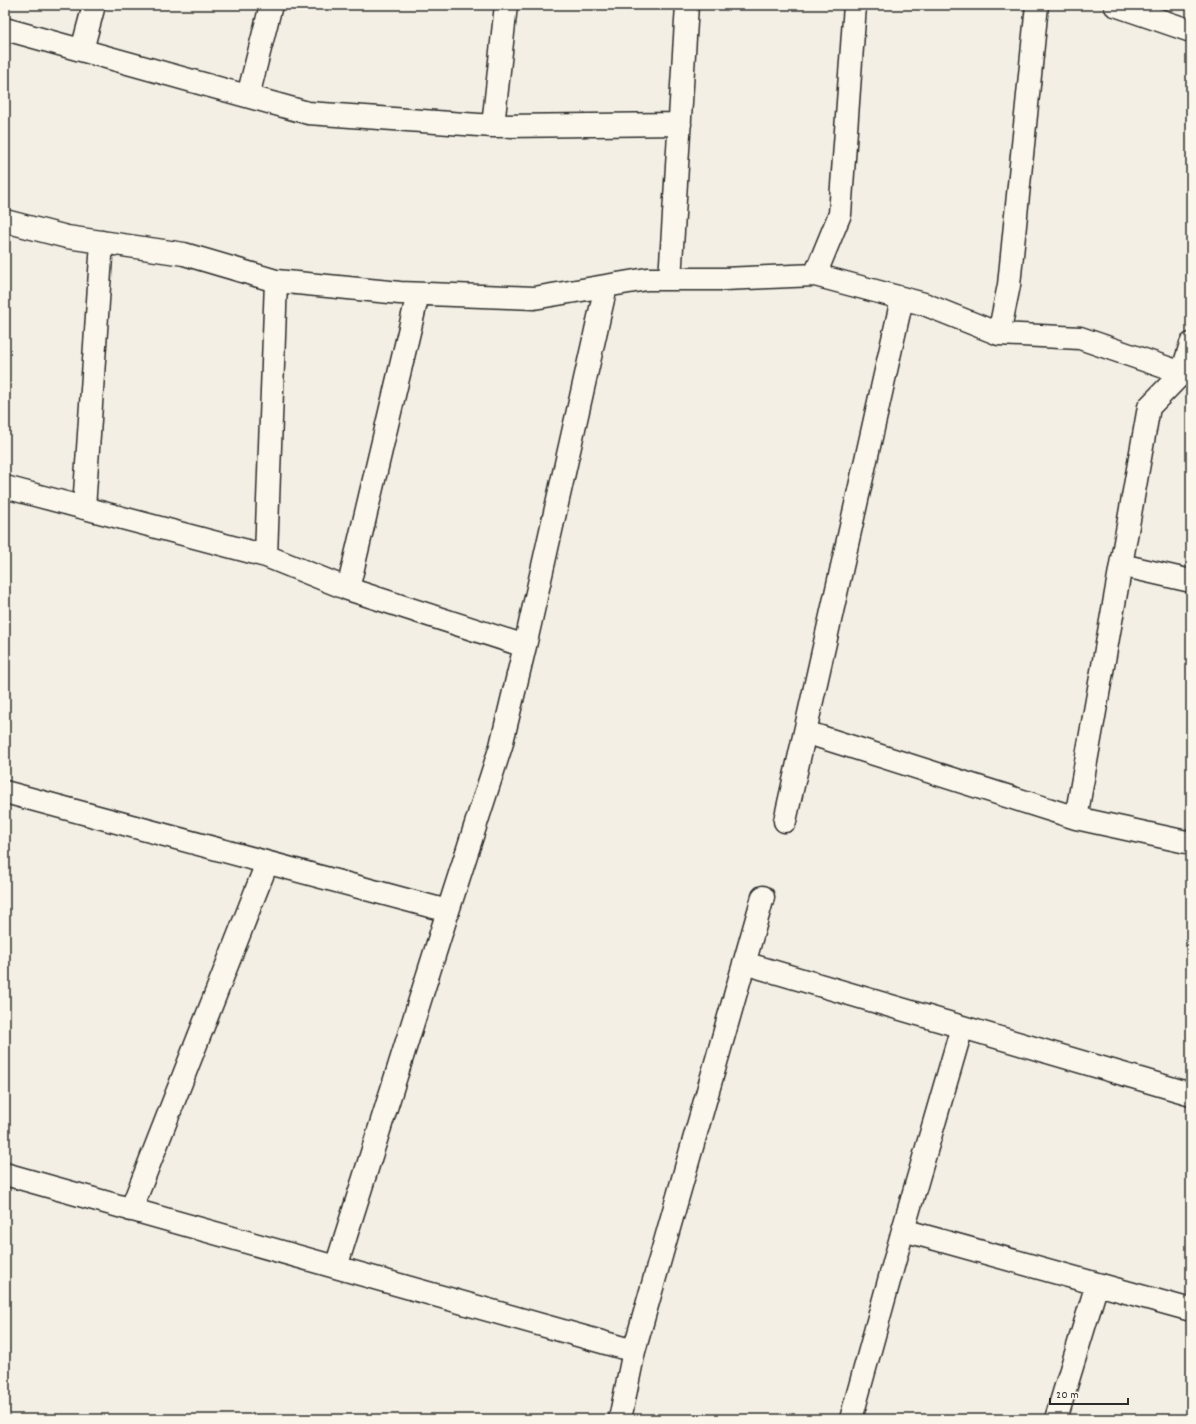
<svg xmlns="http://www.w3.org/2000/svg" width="1196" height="1424" font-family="Dekko,sans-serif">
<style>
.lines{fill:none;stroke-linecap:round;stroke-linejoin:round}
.minor-casing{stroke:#2b2b2b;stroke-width:25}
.minor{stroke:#fbf7ec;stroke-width:22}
</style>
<rect width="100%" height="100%" fill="#f3efe4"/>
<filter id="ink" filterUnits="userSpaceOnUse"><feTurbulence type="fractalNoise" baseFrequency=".025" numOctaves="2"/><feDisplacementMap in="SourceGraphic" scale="8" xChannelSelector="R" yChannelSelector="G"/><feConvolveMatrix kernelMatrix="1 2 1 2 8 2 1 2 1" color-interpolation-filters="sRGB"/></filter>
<g filter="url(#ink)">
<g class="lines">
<defs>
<path id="minor" d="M1115,5l76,26
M5,29l303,84 185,13 13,-121
M82,50l12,-45
M248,96l23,-91
M493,126l187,-2
M5,221l62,16 117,17 92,27 124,12 134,5 113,-19h77l91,-4 109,29 75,30 81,4 102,35 9,-29
M815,275l25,-61 15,-209
M670,279l17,-274
M999,334l10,-49 28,-280
M5,487l261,69 10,-275
M84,508l18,-266
M266,556l82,33 70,-295
M1121,565l70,16
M348,589l177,57 81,-360
M805,732l271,86 73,-411 33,-34 9,3
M5,792l443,119 -112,356
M1076,818l115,25
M785,821l117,-522
M448,911l53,-165 24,-100
M744,963l447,131
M5,1174l629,177 -14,68
M131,1210l136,-347
M903,1230l288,80
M634,1351l129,-454
M851,1419l52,-189 59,-203
M1056,1419l41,-135"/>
</defs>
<!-- minor casing -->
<use href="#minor" class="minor-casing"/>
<!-- minor -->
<use href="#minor" class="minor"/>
</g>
</g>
<!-- margin -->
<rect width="1196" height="1424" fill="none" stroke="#fbf7ec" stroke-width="20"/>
<rect x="10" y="10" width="1176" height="1404" fill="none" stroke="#2b2b2b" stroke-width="1.5" filter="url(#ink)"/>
<!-- scale -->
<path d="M1050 1398v6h78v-6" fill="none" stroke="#2b2b2b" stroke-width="2"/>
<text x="1056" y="1398" font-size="12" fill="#2b2b2b" stroke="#fbf7ec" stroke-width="3" paint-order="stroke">20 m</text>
</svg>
